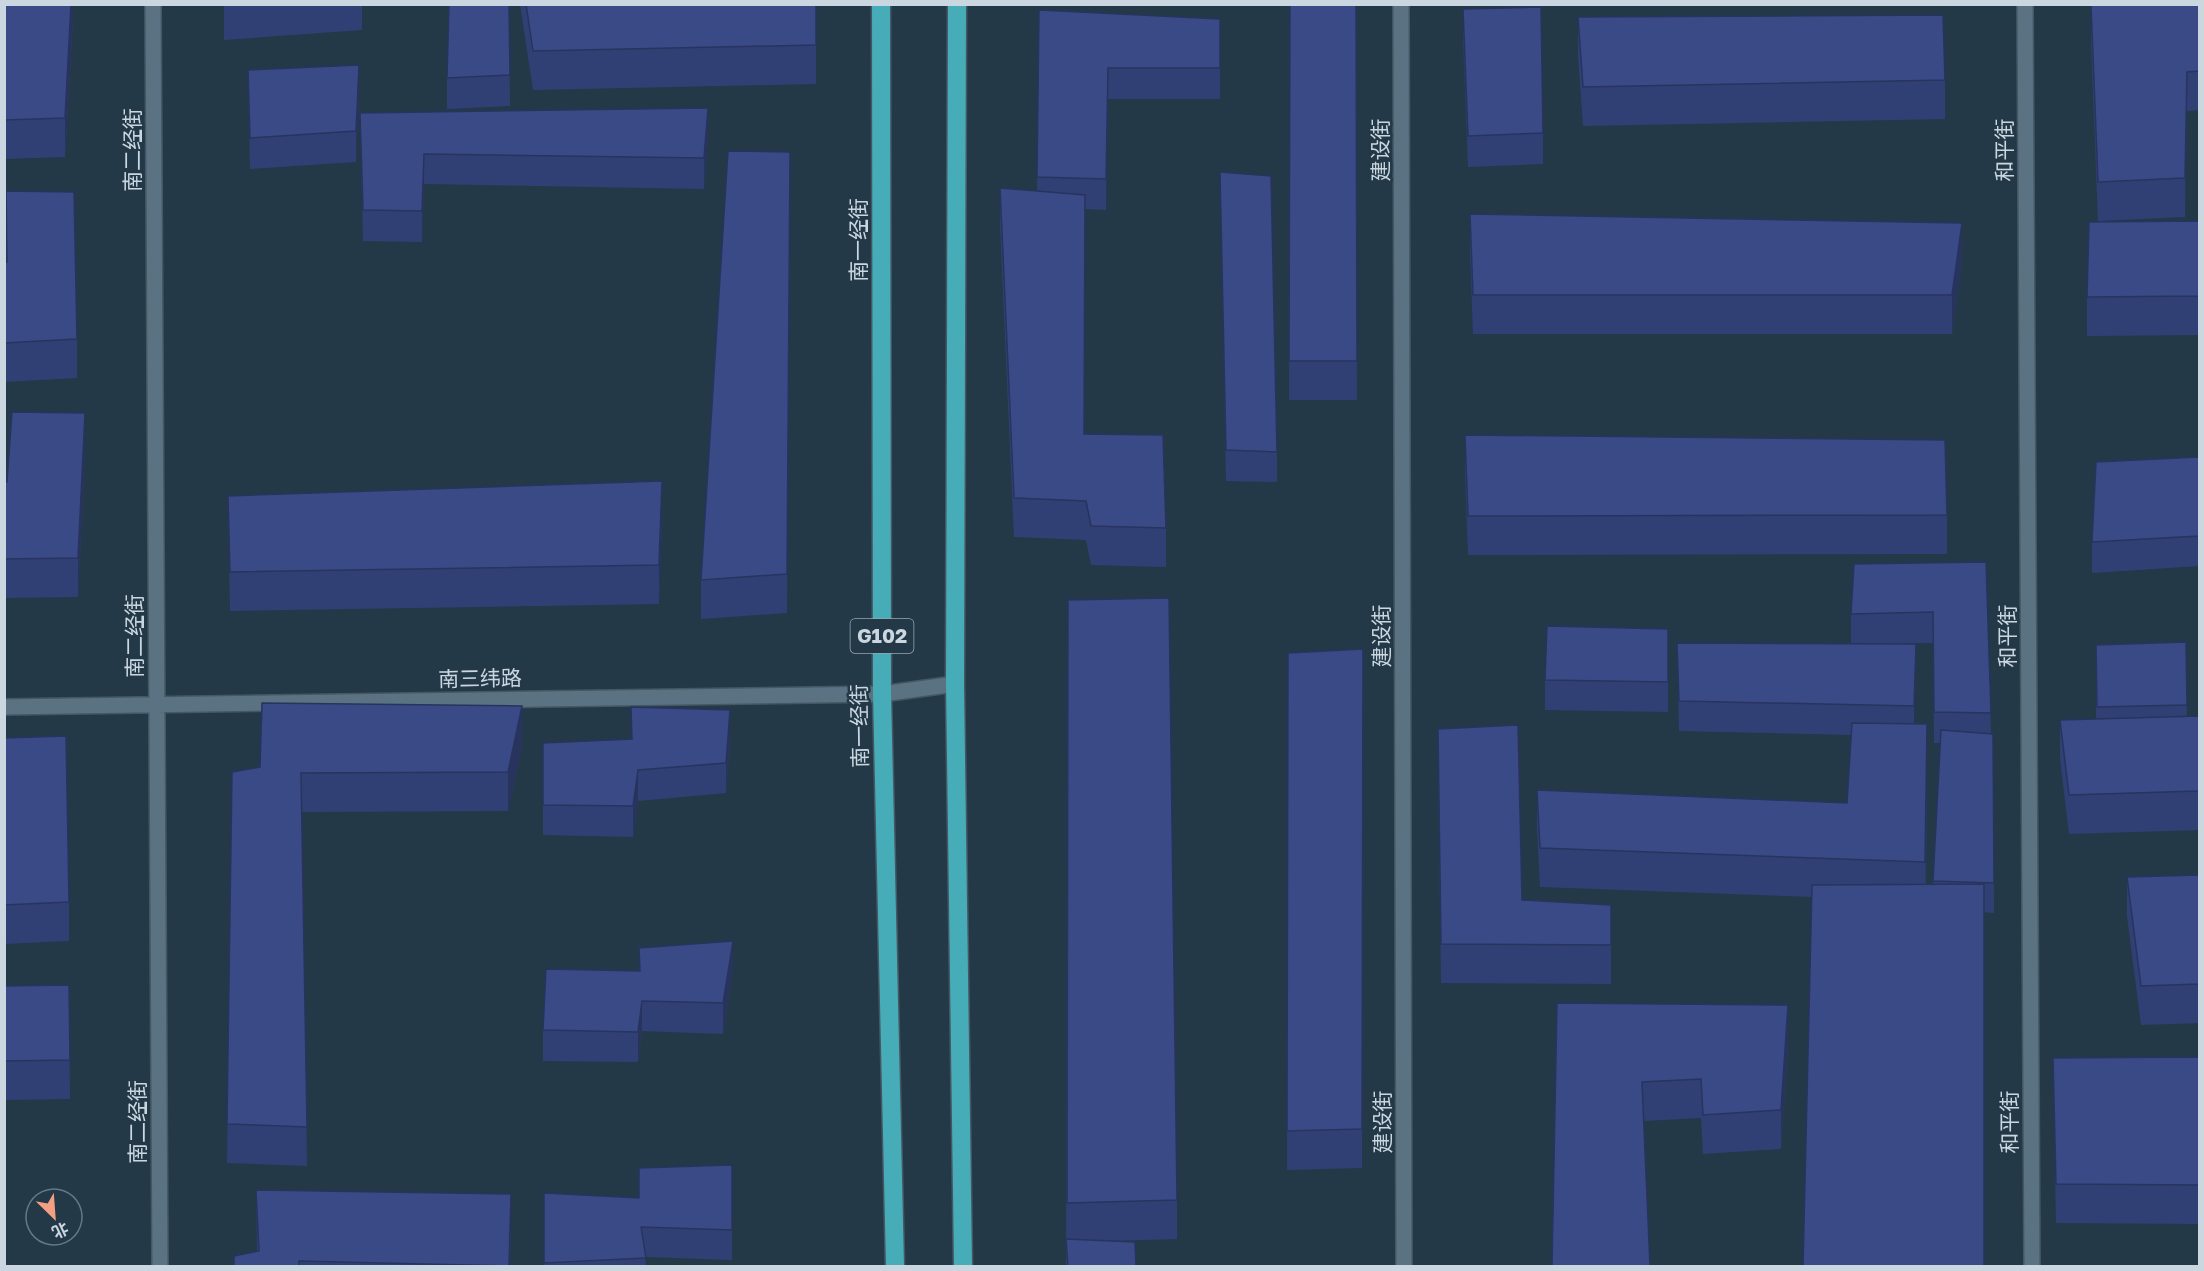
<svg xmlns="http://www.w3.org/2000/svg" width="2204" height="1271" font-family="'Golos Text','Noto Sans SC',sans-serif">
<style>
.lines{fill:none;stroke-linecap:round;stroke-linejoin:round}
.minor-casing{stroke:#445763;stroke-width:18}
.highway-casing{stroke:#445763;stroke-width:21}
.minor{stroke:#5b7282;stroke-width:15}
.highway{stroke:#46acb8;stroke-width:18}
.wall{fill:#314074;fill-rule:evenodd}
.shaded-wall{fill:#28345e}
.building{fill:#394a87;stroke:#28345e;stroke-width:1.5}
.labels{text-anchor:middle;stroke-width:5;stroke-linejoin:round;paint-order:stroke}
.shield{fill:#233947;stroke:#98a8b2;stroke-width:1.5}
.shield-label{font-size:20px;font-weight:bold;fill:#cad7e0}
.street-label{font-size:21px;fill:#cad7e0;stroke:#233947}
</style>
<rect width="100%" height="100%" fill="#233947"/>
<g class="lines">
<defs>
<path id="minor" d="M153,4l7,1262
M1401,4l3,1262
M2025,4l7,1262
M4,707l878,-13 73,-10"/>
<path id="highway" d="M881,4l1,690 13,572
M957,4l-2,680 8,582"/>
</defs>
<!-- minor casing -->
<use href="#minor" class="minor-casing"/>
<!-- highway casing -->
<use href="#highway" class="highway-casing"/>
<!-- minor -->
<use href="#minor" class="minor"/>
<!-- highway -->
<use href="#highway" class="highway"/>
</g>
<!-- wall -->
<path class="wall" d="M4,4h69v18l-8,135 -61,2z
M224,4h138v26l-138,10z
M509,4l1,102 -63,3v-31z
M520,4h296v80l-283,6z
M1290,4h66l1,396h-68z
M2199,4v106l-12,1 -2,106 -87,4 -7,-177v-39z
M1463,9l80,124v31l-75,3 -5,-128z
M1039,10l181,9v80h-112l-2,111 -21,-1 -1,225 82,94v39l-75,-2 -5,-25 -72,-3 -14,-310v-39l37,3z
M1578,17l367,63v39l-362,7 -5,-70z
M248,70l111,26 -3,66 -106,7z
M360,113l348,25 -4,51 -280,-5 -2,58 -59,-1z
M790,152l-3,461 -86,6v-39z
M1220,172l57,280v30l-51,-1z
M6,191l71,148v39l-73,4v-119l3,-1z
M1470,214l492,48 -10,72h-479l-3,-81z
M2199,221v114l-112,1v-39z
M1465,435l482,80v39l-479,1 -3,-81z
M85,452l-7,145 -74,1v-116h3z
M2199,457v109l-107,7v-31z
M228,496l434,24 -3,84 -429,7z
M1986,562l5,172h2l1,179 -182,-16 -272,-10 -3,-58v-39l310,13 5,-68 -173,-4 -2,-88h174v-29zM1904,643h29l1,100h7l-8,141h-7l1,-121 -13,-40 2,-49z
M1068,600l109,600v39l-68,2 27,25h-70z
M1668,629v83l-123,-2v-30z
M2186,642l1,75 12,-1v114l-130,4 -9,-75v-39l36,-1v-74z
M1363,649l-1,519 -75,2 1,-517z
M4,738l65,164v39l-65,3z
M730,741l-4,52 -88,8 -5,36 -90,-2v-92z
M522,745l-14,66 -206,1 5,354 -80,-3 5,-391z
M1438,768l84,132 89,45v39l-170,-1z
M2199,875v148l-58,2 -14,-109v-39z
M639,948l94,23 -10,63 -81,-3 -4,31 -95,-1v-31l96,-59z
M69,985l1,114 -66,1v-114z
M1557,1003l231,41 -7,105 -78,5 -2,-36 -57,3z
M2199,1057v167l-143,-1 -3,-165z
M732,1165v95l-87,-3 1,9h-102v-73l95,5z
M256,1190l255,43 -1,33h-276l23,-15z"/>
<!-- shaded-wall -->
<path class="shaded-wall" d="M71,4h2v18l-8,135v-39z
M359,65v31l-3,66v-31z
M1108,68v31l-2,111v-31z
M2187,72v39l-2,106v-39z
M708,108v30l-4,51v-31z
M424,154v30l-2,58v-31z
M1962,223v39l-10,72v-39z
M85,413v39l-7,145v-39z
M662,481v39l-3,84v-39z
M1916,644v30l-2,62v-30z
M522,706v39l-14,66v-39z
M730,710v31l-4,52v-30z
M1927,724v39l-2,138v-39z
M638,770v31l-5,36v-31z
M733,941v30l-10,63v-31z
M642,1001v30l-4,31v-30z
M1788,1005v39l-7,105v-39z
M511,1194l-1,72h-1z"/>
<!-- building -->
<path class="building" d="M4,4h67l-6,114 -61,2z
M449,4h60l1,71 -63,3z
M526,4h290v41l-283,6z
M1290,4h66l1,357h-68z
M2199,4v67l-12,1 -2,106 -87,4 -7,-177z
M1541,7l2,126 -75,3 -5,-127z
M1039,10l181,9v49h-112l-2,111 -69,-2z
M1943,15l2,65 -362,7 -5,-70z
M359,65l-3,66 -106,7 -2,-68z
M708,108l-4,50 -280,-4 -2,57 -59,-1 -3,-97z
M728,151l62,1 -3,422 -86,6z
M1220,172l51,4 6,276 -51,-2z
M1000,188l85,7 -1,239 79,1 3,93 -75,-2 -5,-25 -72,-3z
M6,191l68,1 3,147 -73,4v-80l3,-1z
M1470,214l492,9 -10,72h-479z
M2199,221v75l-112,1 2,-75z
M12,412l73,1 -7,145 -74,1v-77h3z
M1465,435l480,5 2,75 -479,1z
M2199,457v79l-107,6 4,-80z
M662,481l-3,84 -429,7 -2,-76z
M1986,562l5,151 -57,-1 -1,-100 -82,2 3,-50z
M1169,598l8,602 -110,3 1,-603z
M1547,626l121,3v53l-123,-2z
M2186,642l1,63 -90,2 -1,-62z
M1677,643l239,1 -2,62 -235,-5z
M1363,649l-1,480 -75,2 1,-478z
M262,703l260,3 -14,66 -207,1 6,354 -80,-3 5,-352 28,-5z
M631,707l99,3 -4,53 -88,7 -5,36 -90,-1v-62l89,-4z
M2199,716v75l-130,4 -9,-75z
M1852,723l75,1 -2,138 -385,-14 -3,-58 310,13z
M1518,725l4,175 89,5v40l-170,-1 -3,-215z
M1941,730l52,4 1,149 -61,-2z
M66,736l3,166 -65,3v-167z
M2199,875v109l-58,2 -14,-109z
M1984,884v382h-181l9,-381z
M733,941l-10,62 -81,-2 -4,31 -95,-2 3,-61 94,2 -1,-23z
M69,985l1,75 -66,1v-75z
M1557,1003l231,2 -7,105 -78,5 -2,-36 -59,3 8,184h-98z
M2199,1057v128l-143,-1 -3,-126z
M732,1165v65l-91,-3 5,31 -102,5v-70l95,5v-30z
M256,1190l255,4 -2,72 -210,-5v5h-65v-10l25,-5z
M1066,1239l69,3 1,24h-68z"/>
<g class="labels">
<!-- shield labels -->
<rect class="shield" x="850.5" y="619" width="63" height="34" rx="4.5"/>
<g class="shield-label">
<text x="882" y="643">G102</text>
</g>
<!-- street labels -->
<g class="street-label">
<text transform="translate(133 150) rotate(-90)" y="7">南二经街</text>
<text transform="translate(1381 150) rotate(-90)" y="7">建设街</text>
<text transform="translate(2005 150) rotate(-90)" y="7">和平街</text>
<text transform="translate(859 240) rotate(-90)" y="7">南一经街</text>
<text transform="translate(135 636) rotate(-90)" y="7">南二经街</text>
<text transform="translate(1382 636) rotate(-90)" y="7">建设街</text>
<text transform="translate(2008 636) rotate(-90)" y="7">和平街</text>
<text transform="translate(480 679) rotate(-1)" y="7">南三纬路</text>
<text transform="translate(860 726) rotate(-91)" y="7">南一经街</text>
<text transform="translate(138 1122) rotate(-90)" y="7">南二经街</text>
<text transform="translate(1383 1122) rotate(-90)" y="7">建设街</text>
<text transform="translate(2010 1122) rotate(-90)" y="7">和平街</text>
</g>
</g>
<!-- border -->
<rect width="2204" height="1271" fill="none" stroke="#cad7e0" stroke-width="12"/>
<!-- north arrow -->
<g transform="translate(54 1217) rotate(155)"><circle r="28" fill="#233947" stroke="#667884" stroke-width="1.5"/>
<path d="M0-4.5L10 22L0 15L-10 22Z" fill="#f39f83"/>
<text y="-9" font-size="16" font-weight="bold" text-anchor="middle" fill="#cad7e0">北</text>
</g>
</svg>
